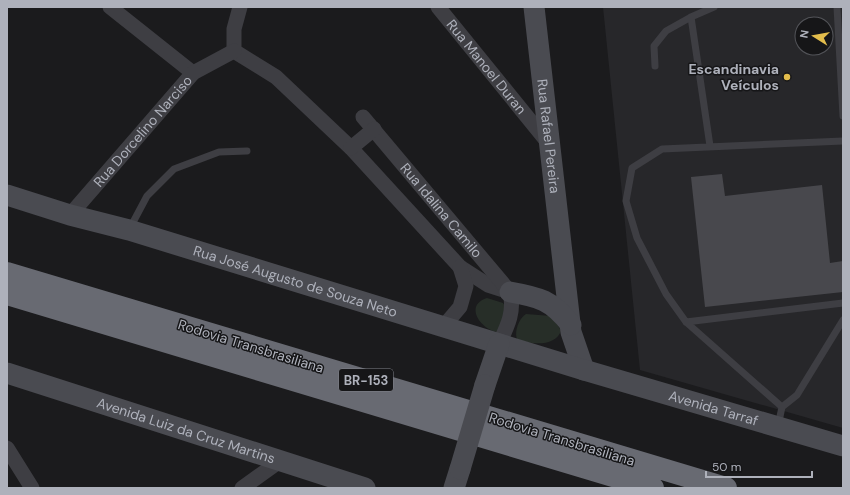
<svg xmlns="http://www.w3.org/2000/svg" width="850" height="495" font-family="'DM Sans',sans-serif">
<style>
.built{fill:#27272a;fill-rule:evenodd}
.green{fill:#272e28}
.building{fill:#48484d}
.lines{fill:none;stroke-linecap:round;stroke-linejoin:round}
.lane{stroke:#3e3e43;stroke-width:7}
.street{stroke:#3e3e43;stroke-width:15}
.secondary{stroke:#4a4b51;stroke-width:21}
.highway{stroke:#686a72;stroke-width:22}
.secondary-bridge{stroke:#4a4b51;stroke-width:21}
.poi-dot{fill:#e3bd4c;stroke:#161618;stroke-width:1.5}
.labels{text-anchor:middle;stroke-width:3;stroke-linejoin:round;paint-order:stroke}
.shield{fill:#161618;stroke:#80828a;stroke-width:1}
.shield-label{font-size:13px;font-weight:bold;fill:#aeb1bb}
.street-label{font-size:14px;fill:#aeb1bb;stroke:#161618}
.poi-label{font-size:14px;font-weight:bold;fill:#aeb1bb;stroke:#161618;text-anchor:end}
</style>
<rect width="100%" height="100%" fill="#1b1b1d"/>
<!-- built -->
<path class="built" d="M603,7h240v421l-203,-58zM802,24h24v24h-24z"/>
<!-- green -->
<path class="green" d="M487,298l16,5 5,7 -11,22c-17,-3 -33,-27 -10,-34z
M526,314l25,2 10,14c-4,17 -31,15 -44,9 -3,-7 2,-21 9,-25z"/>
<!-- building -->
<path class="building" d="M722,174l3,22 97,-11 8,78 13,-2v31l-138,15 -14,-130z"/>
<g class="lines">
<!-- lane -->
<path class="lane" d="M837,7l6,109
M691,17l19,129
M655,66l-1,-20 12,-15 25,-14 23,-10
M130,228l17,-32 27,-27 45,-17 28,-1
M686,322l157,-19
M782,407l15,-12 46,-75
M778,426l4,-19 -96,-85 -20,-28 -29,-56 -11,-37 6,-33 30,-19 181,-8"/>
<!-- street -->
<g class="street">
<path d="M110,7l83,66"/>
<path d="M240,7l-6,22v22l42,26 75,71 109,119 28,18 22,7"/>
<path id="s1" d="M438,7l112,138"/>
<path id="s2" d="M363,117l147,175c5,20 -3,35 -11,52"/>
<path d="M351,148l23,-19"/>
<path id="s3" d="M70,215l123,-142 41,-22"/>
<path d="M443,327l17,-20 6,-21 -6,-19"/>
<path d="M7,448l25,40"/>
<path d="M242,488l38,-27"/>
</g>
<!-- secondary -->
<g class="secondary">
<path id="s4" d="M534,7l37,325 13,38"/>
<path id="s5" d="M7,195l63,20 59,15 455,140 259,76"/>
<path d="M510,292c29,5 42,8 61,33"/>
<path id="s6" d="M7,373l358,115"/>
<path d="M485,385l14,-41"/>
<path d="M454,488l6,-19"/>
</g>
<!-- highway -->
<path class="highway" d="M7,273l719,215
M7,294l646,194"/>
<!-- secondary-bridge -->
<path class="secondary-bridge" d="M460,469l25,-84"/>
</g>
<!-- markers -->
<circle class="poi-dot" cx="787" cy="77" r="4"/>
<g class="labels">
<!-- shield labels -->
<rect class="shield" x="339" y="369" width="54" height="22" rx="3"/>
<g class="shield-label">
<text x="366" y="385">BR-153</text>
</g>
<!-- street labels -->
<g class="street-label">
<text dy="5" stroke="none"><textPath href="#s1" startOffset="77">Rua Manoel Duran</textPath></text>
<text dy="5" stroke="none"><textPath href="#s3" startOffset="111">Rua Dorcelino Narciso</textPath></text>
<text dy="5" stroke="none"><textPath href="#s4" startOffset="130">Rua Rafael Pereira</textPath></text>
<text dy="5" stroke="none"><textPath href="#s2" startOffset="122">Rua Idalina Camilo</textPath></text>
<text dy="5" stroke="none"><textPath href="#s5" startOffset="301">Rua José Augusto de Souza Neto</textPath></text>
<text transform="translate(251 346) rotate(17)" y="5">Rodovia Transbrasiliana</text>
<text dy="5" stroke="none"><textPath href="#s5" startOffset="738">Avenida Tarraf</textPath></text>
<text dy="5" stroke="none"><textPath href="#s6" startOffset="188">Avenida Luiz da Cruz Martins</textPath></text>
<text transform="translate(562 439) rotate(17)" y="5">Rodovia Transbrasiliana</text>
</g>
<!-- poi labels -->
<g class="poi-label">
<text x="779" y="74">Escandinavia<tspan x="779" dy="16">Veículos</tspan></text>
</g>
</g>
<!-- border -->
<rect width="850" height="495" fill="none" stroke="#aeb1bb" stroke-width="16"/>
<!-- north arrow -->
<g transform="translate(814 36) rotate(281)"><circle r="19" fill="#161618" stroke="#535459"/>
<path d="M0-3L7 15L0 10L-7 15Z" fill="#e3bd4c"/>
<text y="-6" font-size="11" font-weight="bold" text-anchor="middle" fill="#aeb1bb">N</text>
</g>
<!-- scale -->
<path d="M706 471v6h106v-6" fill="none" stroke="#aeb1bb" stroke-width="2"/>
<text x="712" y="471" font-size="12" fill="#aeb1bb" stroke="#161618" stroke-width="3" paint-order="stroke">50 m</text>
</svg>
